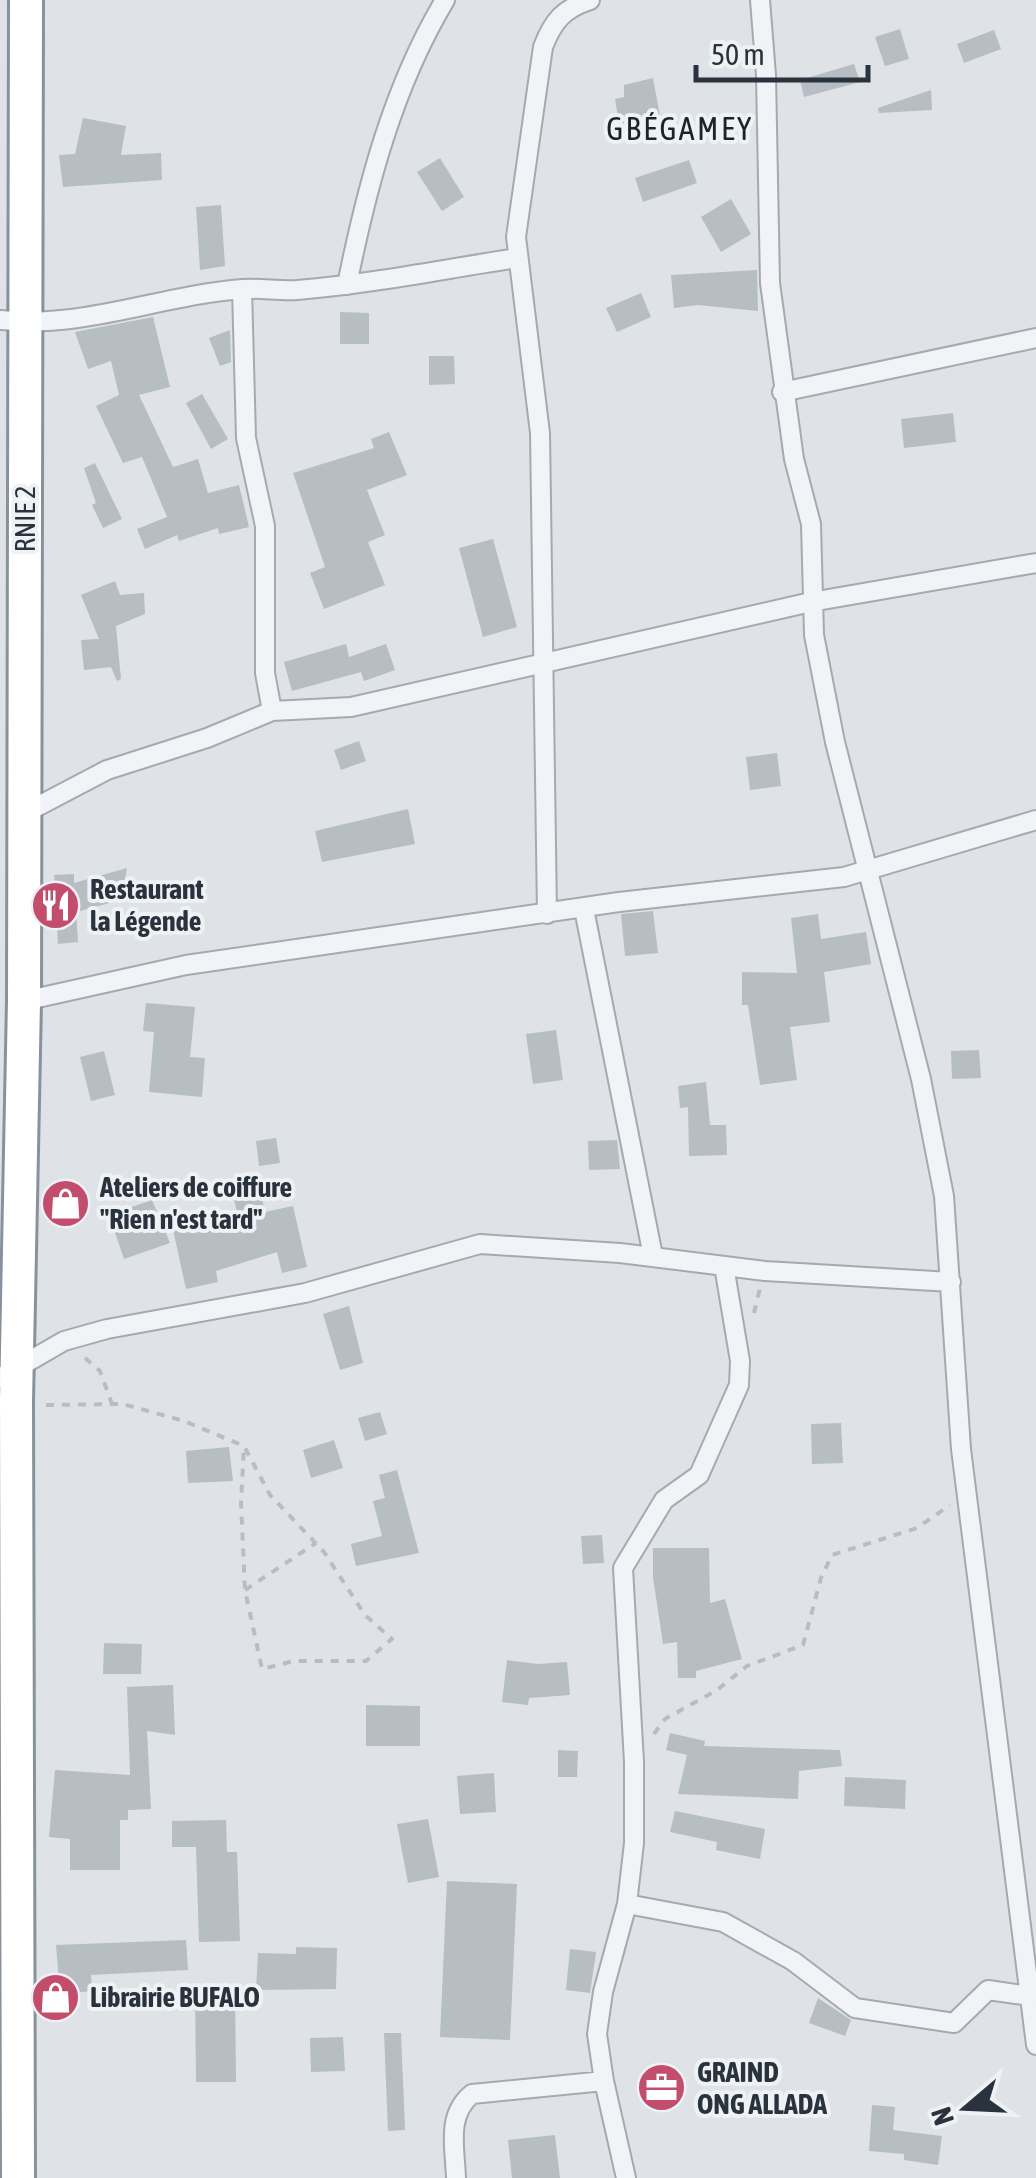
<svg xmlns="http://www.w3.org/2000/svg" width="1036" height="2178" font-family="'Asap Condensed',sans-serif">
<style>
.building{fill:#b6bdc3}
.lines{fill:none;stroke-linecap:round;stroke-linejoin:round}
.street-casing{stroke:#a5aab1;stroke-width:22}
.highway-casing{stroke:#87929c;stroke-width:38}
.path{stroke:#b9bdc2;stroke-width:4;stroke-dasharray:8 8;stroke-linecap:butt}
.street{stroke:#f1f3f6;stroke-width:18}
.highway{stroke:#fff;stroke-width:32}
.labels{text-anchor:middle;stroke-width:8;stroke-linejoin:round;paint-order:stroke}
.street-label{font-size:28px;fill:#29323d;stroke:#eef2f5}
.poi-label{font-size:28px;font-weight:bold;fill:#29323d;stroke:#eef2f5;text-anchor:start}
.quarter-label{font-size:32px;letter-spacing:2.5px;fill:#1b232d;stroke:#eef2f5}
</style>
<rect width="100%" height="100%" fill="#dfe3e7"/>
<!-- building -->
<path class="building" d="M900,29l9,30 -24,7 -10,-29z
M994,30l7,19 -37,14 -7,-19z
M854,64l6,18 -56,15 -4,-17z
M653,78l7,38 -41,8 -4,-25 9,-2v-12z
M931,90l1,20 -53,3 -1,-5z
M83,118l43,8 -5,29 40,-2 1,27 -99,7 -4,-32 16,-1z
M440,158l24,39 -22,14 -25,-39z
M689,160l8,23 -54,19 -8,-24z
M731,199l20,35 -30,18 -20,-35z
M221,205l4,61 -25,4 -4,-63z
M757,270l1,41 -60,-6 -24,3 -3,-33z
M641,293l10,24 -34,15 -11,-24z
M340,312l29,1v31h-29z
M153,317l17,70 -31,8 34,72 25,-8 10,34 31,-8 10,42 -30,7 -1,-6 -39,13 -2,-6 -32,14 -8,-20 30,-12 -25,-60 -19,6 -27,-57 23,-11 -8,-34 -23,8 -13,-37z
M230,330l1,32 -11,4 -11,-28z
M429,356h25l1,28 -26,1z
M202,394l26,45 -17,10 -25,-46z
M953,413l3,29 -52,6 -3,-29z
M389,432l18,43 -40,15 18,45 -17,7 17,43 -61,24 -14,-36 15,-6 -32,-94 81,-25 -3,-9z
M95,463l27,56 -19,9 -11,-23 4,-2 -12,-35z
M493,539l24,88 -34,10 -24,-89z
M115,581l5,14 24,-2 1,21 -29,12 5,53 -4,2 -6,-14 -27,3 -3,-30 18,-1 -18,-44z
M346,644l3,13 37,-13 9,26 -31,11 -3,-9 -69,19 -8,-29z
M359,741l7,20 -25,9 -7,-20z
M777,753l4,33 -31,4 -4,-33z
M408,809l7,35 -93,18 -7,-31z
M127,868l-6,32 -45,12 2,30 -20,2 -4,-69 20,-1v9z
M653,911l5,42 -33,3 -4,-42z
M818,914l3,25 45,-7 5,32 -47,8 6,50 -40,5 7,53 -37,5 -12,-80h-6v-33l55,1 -6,-55z
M146,1003l49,4 -5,50 15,1 -3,39 -53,-5 5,-60 -11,-1z
M556,1030l7,50 -30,4 -7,-50z
M979,1050l2,28 -29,1 -1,-28z
M104,1051l11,44 -24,6 -11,-44z
M706,1082l4,43h16l1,30 -38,1 -1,-49 -8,1 -2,-22z
M276,1138l4,25 -21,3 -3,-25z
M617,1140l3,29 -31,1 -1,-29z
M258,1180l7,32 28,-6 14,61 -25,6 -5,-21 -61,19 2,11 -32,7 -13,-59 65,-13 -7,-32z
M152,1200l18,43 -46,16 -15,-44z
M349,1306l14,57 -23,7 -17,-56z
M380,1412l7,22 -22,7 -7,-23z
M841,1423l2,40 -31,1 -1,-40z
M334,1440l9,28 -32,10 -8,-28z
M229,1447l4,34 -45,2 -2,-32z
M397,1470l22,83 -63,13 -5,-22 31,-8 -9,-35 12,-3 -6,-23z
M602,1535l2,28 -21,1 -2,-28z
M653,1548h56l1,55 15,-4 17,60 -46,12v7h-18l-1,-36 -14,2 -10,-67z
M104,1643l38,1 -1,30h-38z
M507,1660l31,4 29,-2 3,33 -41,3 -1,7 -26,-3z
M173,1685l2,50 -28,-4 4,78 -23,1v10h-8v50h-50v-31l-21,-2 6,-67 75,5 -3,-88z
M366,1705l54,1v40h-54z
M670,1733l35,8 -1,5 136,4 2,16 -43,5 -1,28 -120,-5 9,-39 -21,-5z
M558,1750l20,1 -1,26h-19z
M494,1773l2,39 -36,2 -3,-38z
M845,1777l61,3 -1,29 -61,-3z
M675,1811l90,18 -5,30 -44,-9 1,-8 -47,-10z
M428,1819l11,58 -31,6 -11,-59z
M226,1820l1,32h10l3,89 -41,1 -3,-95h-24v-26z
M447,1881l70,3 -7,156 -70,-3z
M186,1940l2,30 -97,5 1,16 -32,3 -4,-49z
M296,1947l41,1 -1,41 -80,1 2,-37 38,1z
M570,1949l26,3 -6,41 -24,-3z
M195,1988h40l1,94h-40z
M818,1998l33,22 -6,16 -36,-13z
M384,2033h17l4,97 -17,1z
M343,2037l2,34 -34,1 -1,-34z
M872,2105l23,2 -2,23 49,6 -4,29 -34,-5v-6l-35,-3z
M555,2135l5,43h-48l-4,-38z"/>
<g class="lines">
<defs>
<path id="street" d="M760,0l6,75 4,208 24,176 17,65 3,111 21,107 86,337 23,117 17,253 75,596
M347,285c20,-99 46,-198 98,-285
M242,289l4,149 19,88v147l7,38 79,-4 460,-105 225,-39
M0,320c86,9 161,-25 243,-31 18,-1 36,2 54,1 74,-6 147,-21 221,-32
M782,392l254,-54
M25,813l82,-43 100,-32 65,-27
M584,909l69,347
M547,914l-7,-481 -24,-196 27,-190c10,-26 20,-38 47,-47
M24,1001l162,-36 433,-63 225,-25 192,-57
M0,1378l64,-37 43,-12 198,-36 175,-49 140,9 145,18 186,11
M627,1904l96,18 70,39 62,47 99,15 34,-33 42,6
M456,2178c-1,-30 -10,-63 16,-84l132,-13
M626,2178l-22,-97 -7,-47 6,-42 24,-88 7,-61v-81l-11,-194 41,-68 35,-25 40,-90 1,-24 -16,-95"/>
<path id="highway" d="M18,2178l-2,-777 8,-400 2,-1001"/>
</defs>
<!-- street casing -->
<use href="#street" class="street-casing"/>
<!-- highway casing -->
<use href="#highway" class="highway-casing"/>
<!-- path -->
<path class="path" d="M754,1313l6,-25
M85,1358l15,13 12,33
M46,1405l77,-1 61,17 60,25 26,49 54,57 41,63 27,24 -26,22h-72l-32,8 -17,-79 -4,-87 3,-57
M245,1590l71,-47
M654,1734l11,-15 52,-29 30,-24 56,-21 18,-67 11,-23 85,-27 33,-23"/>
<!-- street -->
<use href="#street" class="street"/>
<!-- highway -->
<use href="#highway" class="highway"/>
</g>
<!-- icons -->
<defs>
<symbol id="restaurant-disc" viewBox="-11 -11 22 22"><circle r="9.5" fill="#c34d6c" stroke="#eef2f5"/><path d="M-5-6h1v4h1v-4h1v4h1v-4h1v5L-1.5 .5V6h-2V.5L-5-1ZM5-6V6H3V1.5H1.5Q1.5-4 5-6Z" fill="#fff"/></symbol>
<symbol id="shop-disc" viewBox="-11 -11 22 22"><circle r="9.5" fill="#c34d6c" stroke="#eef2f5"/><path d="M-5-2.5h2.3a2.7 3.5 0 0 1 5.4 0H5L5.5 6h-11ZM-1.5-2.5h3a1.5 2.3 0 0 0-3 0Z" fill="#fff"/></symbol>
<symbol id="office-disc" viewBox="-11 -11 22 22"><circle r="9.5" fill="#c34d6c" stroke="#eef2f5"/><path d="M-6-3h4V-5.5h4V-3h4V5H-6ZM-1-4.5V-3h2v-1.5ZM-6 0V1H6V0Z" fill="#fff"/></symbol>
</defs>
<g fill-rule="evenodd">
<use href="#restaurant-disc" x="28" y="878" width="55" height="55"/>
<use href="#shop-disc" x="38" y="1176" width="55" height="55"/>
<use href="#shop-disc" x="28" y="1970" width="55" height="55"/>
<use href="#office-disc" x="634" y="2060" width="55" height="55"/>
</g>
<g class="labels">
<!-- street labels -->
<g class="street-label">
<text transform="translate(25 519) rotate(-90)" y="10">RNIE 2</text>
</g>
<!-- poi labels -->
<g class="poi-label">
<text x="90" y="899">Restaurant<tspan x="90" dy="32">la Légende</tspan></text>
<text x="100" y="1197">Ateliers de coiffure<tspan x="100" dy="32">"Rien n'est tard"</tspan></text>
<text x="90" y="2007">Librairie BUFALO</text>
<text x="697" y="2082">GRAIND<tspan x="697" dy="32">ONG ALLADA</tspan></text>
</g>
<!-- quarter labels -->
<g class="quarter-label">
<text x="680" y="140">GBÉGAMEY</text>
</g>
</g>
<!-- north arrow -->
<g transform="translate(966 2108) rotate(251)" stroke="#eef2f5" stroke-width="8" paint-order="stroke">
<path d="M0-8L18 38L0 25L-18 38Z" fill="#29323d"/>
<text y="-15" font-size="28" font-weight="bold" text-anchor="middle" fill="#29323d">N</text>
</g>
<!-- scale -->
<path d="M696 65v15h172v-15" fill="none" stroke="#29323d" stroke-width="5"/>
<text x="711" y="65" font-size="30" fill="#29323d" stroke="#eef2f5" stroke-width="8" paint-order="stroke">50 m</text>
</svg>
